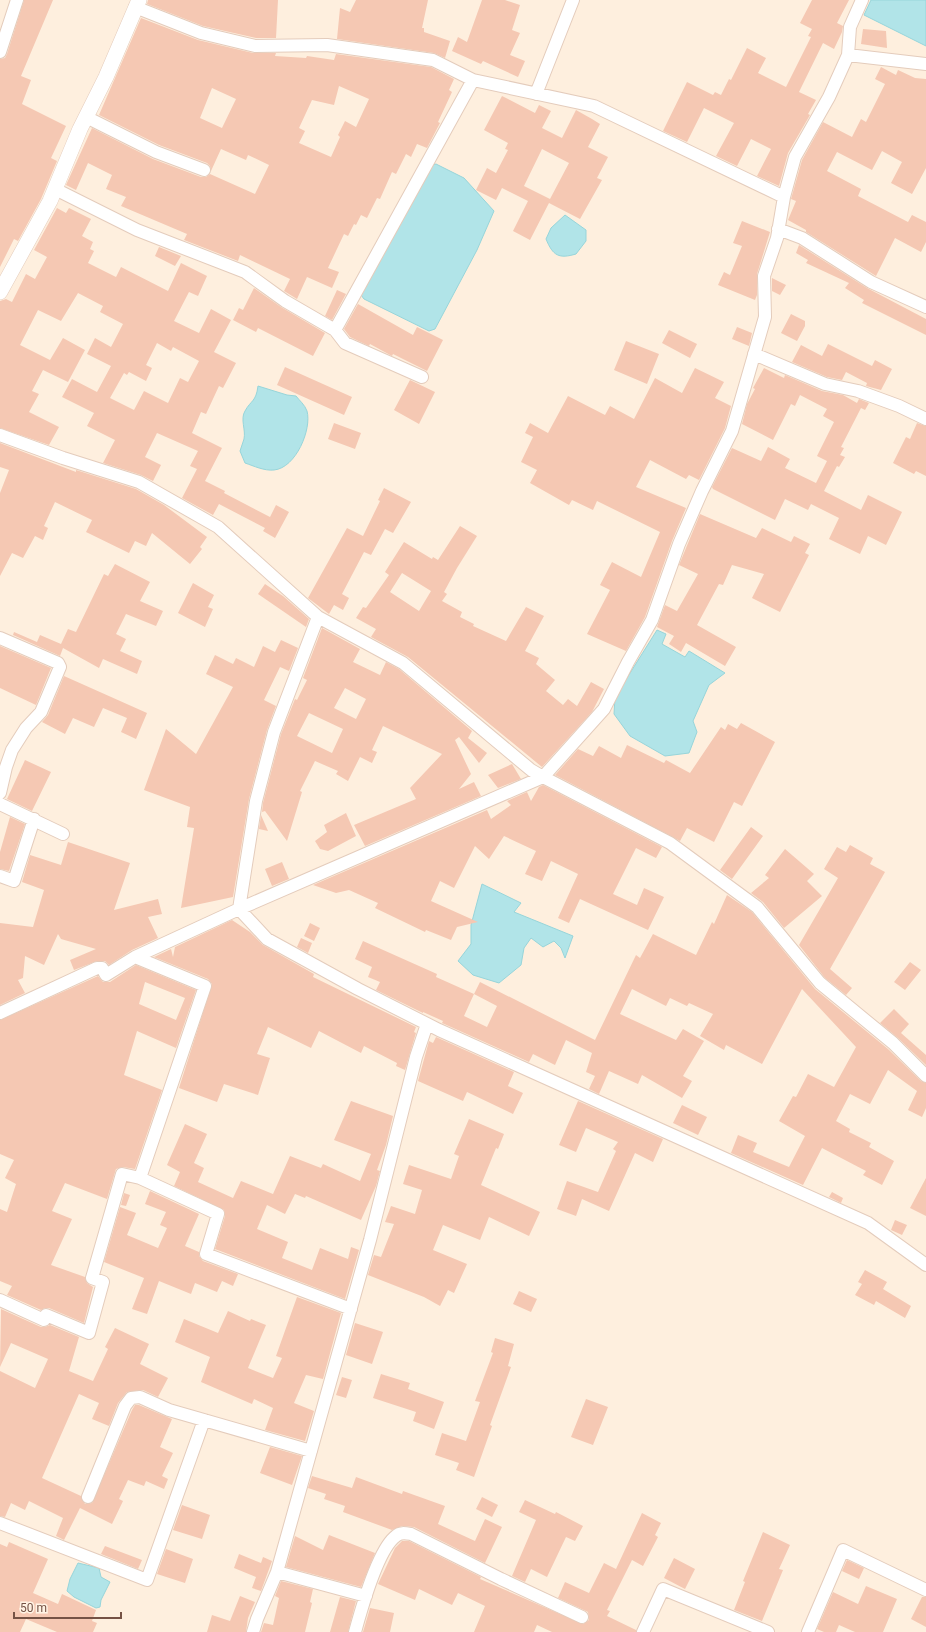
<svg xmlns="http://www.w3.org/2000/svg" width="926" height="1632" font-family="Roboto,sans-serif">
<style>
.water{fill:#b1e4e8;stroke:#97d5da}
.building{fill:#f5c8b3;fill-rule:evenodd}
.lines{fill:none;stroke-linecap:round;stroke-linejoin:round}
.minor-casing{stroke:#e4ccbc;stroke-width:14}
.tertiary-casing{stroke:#e4ccbc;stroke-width:16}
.minor{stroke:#fff;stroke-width:12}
.tertiary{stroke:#fff;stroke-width:15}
</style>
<rect width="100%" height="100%" fill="#feefde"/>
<!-- water -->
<path class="water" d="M871,0h55v46l-62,-31z
M436,164l28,14 30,33 -17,39 -42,79 -6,2 -65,-32 -3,-4 71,-130z
M565,215l21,15v11l-10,13c-17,5 -23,2 -30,-15l5,-11z
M258,386l29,9 9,1c3,4 9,9 11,15 5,18 -11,57 -33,59 -10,1 -20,-4 -29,-7l-5,-12c1,-4 3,-8 4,-12 2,-9 -4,-20 1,-28 6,-11 11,-9 13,-25z
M657,630l9,4 -4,10 23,13 4,-6 36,22 -16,12 -16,36 4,11 -8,21 -24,3 -35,-20 -16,-22 1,-17z
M482,884l39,19 -7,9 59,24 -8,22 -4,-10 -7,-7 -11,6 -12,-9 -7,10 -3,17 -22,18 -26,-8 -15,-14 13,-17v-19z
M78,1563l21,5 2,9 9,5 -9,18 -1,7 -4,1 -22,-11 -7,-6 3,-12z"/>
<!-- building -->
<path class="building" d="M24,0h29l-32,76 10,4 -9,24 44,22 -15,32 6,3 -16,38 -23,42 -4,-2 -14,28v-208l5,-1 2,-4z
M148,0h130l-2,38h-20l-53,-12 -56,-22z
M356,0h72l-6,28h2v4l26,9 -5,17 -11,-5 -97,-14 3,-31 10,4z
M482,0h23l15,5 -8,25 8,3 -10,22 15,6 -7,16 -35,-16 -2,3 -29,-13 6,-14 9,5z
M812,0h37l-12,23 6,3 -1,6 -8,17 -11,-6 -24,49 17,8 -8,14 2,1 -22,38 -9,33 -22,-10 14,-27 -20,-10 -14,27 -21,-10 18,-33 -30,-15 -17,34 -24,-11 24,-49 26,13 2,-3 6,3 8,-16 2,1 16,-32 19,10 -8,15 28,14 25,-50 -3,-1 4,-7 -12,-6z
M141,18l57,22 55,13h23l-1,3 31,2 1,-2 27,4 2,-6 95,13 23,12 -5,11 3,2 -14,30 2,1 -13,25 -10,-4 -6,13 -5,-3 -10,20 -4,-2 -12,27 -3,-1 -10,20 -6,-3 -5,10 -2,-1 -6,12 -4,-2 -16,34 11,4 -7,16 -25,-11 -10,22 -13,-8 6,-12 -50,-24 -2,6 -54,-21 3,-6 -66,-28 5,-9 -20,-8 6,-14 -24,-12 -12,27 -10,-5 26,-57 61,31 48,18h5l4,-3 45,20 14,-29 -21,-10 -2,5 -25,-11 -10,22 -1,-5 -3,-3 -48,-18 -60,-30zM339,86l30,13 -13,28 -11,-6 -7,14 2,2 -9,20 -32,-14 6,-12 -6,-3 13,-28 22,5zM212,88l24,11 -14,29 -22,-10z
M863,29l23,2 1,17 -26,-4z
M881,67l15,8 2,-5 17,8 11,1v89l-14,26 -21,-11 11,-21 -20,-11 -10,19 -35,-18 -10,19 34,18 -3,7 50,26 4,-7 14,7v20l-5,10 -26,-14 -19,38 -70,-44v-2l-18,-10 8,-19 -5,-2 11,-39 21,-38 29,15 9,-18 5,3 19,-38 -10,-5z
M502,96l33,17 4,-8 12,6 -9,17 20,10 14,-28 16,9 8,5 -12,23 20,10 -11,21 5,2 -22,39 -31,-16 -19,37 -17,-9 15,-30 -26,-13 -6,12 -20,-10 11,-22 9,5 12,-23 -3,-1 3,-6 -24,-13zM542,149l27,14 -19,36 -26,-13z
M57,208l9,5 3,-5 22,11 -9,17 11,6 -3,7 4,2 -6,12 28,14 5,-10 47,24 13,-28 26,13 -9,20 -9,-4 -15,29 25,12 12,-24 20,11 -17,32 22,11 -13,25 -4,-2 -13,28 -5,-2 -9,21 30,15 -17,33 20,10 -1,2 46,24 6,-12 13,7 -14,26 -12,-7 2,-3 -46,-24 -6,11 -31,-17 15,-29 -7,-3 8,-15 -41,-18 -12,24 16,8 -8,16 -12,-6 -38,-12 12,-23 -28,-14 7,-13 -32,-16 10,-18 25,13 14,-26 -24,-12 8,-16 16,9 12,-23 -23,-12 3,-6 -25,-13 -17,28 -23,-11 -18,35 30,15 13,-22 22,12 -17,32 -25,-12 -11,21 7,3 -10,18 30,15 -10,18 -49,-17v-127l6,-2 6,3 14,-28 9,5 12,-22 -13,-7zM157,343l14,8 2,-4 26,14 -11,21 -8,-4 -12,25 -24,-12 -10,19 -24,-12 14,-25 3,2 2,-3 17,9 6,-13 -6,-3z
M742,221l28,11 -13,42v21l-2,5 -37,-15 6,-13 6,3 12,-29 -9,-3z
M799,245l68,43 59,31v16l-64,-32 2,-3 -19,-12 4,-5 -43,-20 2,-3 -12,-7z
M159,247l22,9 -6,10 -20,-10z
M772,278l14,7 -6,10 -8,-4z
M254,288l27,19 44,26 -12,23 -55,-28 -2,4 -23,-12 6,-12 4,2z
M337,290l9,4 -14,26 -7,-4z
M358,304l55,31 4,-8 26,13 -16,31 -34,-17 -1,2 -22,-12 -1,2 -19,-9 -6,-8z
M791,314l14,7v5l-8,15 -16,-8z
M737,327l15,6 -3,13 -17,-7z
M669,330l28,14 -7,14 -28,-15z
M626,341l33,13 -12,30 -33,-14z
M828,344l44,22 3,-6 17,9 -11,21 -15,-4 1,-3 -21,-11 -4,8 -15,-3 -35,-15 9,-17 21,11z
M285,367l67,30 -8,18 -67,-30z
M695,368l29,14 -9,16 16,8 -6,22 -26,52 -10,-5 -3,4 -36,-19 -14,27 50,21 -14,33 -27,76 -19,34 -39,-17 23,-44 -10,-5 12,-23 29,15 19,-45 -63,-31 -4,9 -21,-10 -3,5 -39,-22 7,-13 -16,-8 12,-25 -8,-4 5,-10 18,10 20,-37 37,19 5,-9 24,13 21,-41 27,15z
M764,368l20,10 1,-3 37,16 21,4 14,8 2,-4 10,4 -4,7 -4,-2 -20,39 3,1 -4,7 5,2 -6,10 -2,-1 -13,25 37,19 7,-15 34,17 -16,33 -18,-9 -8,18 -31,-15 10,-21 -28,-14 -3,6 -23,-11 -10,21 -62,-31 -1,-2 20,-39 29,13 7,-14 22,12 -5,9 31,15 11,-22 -10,-5 17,-34 -11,-6 4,-7 -27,-14 -5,11 -4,-2 -18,36 -31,-16 5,-20 8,-15 -2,-1z
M410,380l25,12 -16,32 -25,-14z
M334,423l27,10 -6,16 -27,-10z
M917,423l9,3v50l-10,-5 -2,3 -21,-11 13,-26 4,2z
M0,443l76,29v-2l60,19 28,16 43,32 -7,10 2,2 -12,15 -38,-31 -6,13 -11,-5 -6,12 -43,-21 6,-12 -37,-18 -11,24 4,2 -5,12 -8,-4 -12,22 -11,-5 -12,23v-83l9,-23 -9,-3z
M384,488l27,14 -18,31 -8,-4 -14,26 -7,-3 -22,42 7,4 -6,12 -9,-5 -5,9 -21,-16 39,-70 16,8 17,-35 -2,-1z
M700,514l56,24 6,-10 29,14 3,-6 16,8 -5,9 4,2 -29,57 -28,-14 12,-24 -32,-9 -9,20 -4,-1 -22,41 39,22 -11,19 -39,-23 -5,9 -12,-8 5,-8 -17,-9 8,-22 12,6 21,-37 -19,-9z
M460,526l17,10 -20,32 -13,24 3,2 -5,7 20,11 -2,5 14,7 -1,2 33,15 20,-34 18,9 -19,35 14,7 -3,6 19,16 -9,11 17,14 5,-6 9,7 14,-24 13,7 -12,23 -50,55 -134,-110 -37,-20 5,-8 -20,-11 7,-11 3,1 23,-33 -4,-3 19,-30 28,17 1,-2 5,3zM402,573l29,18 -12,20 -29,-19z
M115,564l35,18 -10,19 23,10 -7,15 -30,-12 -10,20 10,5 -6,12 22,10 -5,13 -34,-15 -4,9 -36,-20 -3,8 -47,-21 1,-3 23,10 3,-7 21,9 7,-15 8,3 28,-58 4,2z
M193,583l21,12 -6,12 5,2 -8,18 -27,-14z
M265,584l18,12 26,23 -3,8 -48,-33z
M322,628l38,21 -7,13 27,13 6,-13 13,7 73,62 -4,7 19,15 -8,10 -20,-26 -4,3 16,34 -12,15 15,-7 7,14 -116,50 -11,-21 62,-26 -6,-11 32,-34 -59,-28 -11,24 5,2 -5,11 -12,-6 -12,24 -12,-7 2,-3 -23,-10 -15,30 2,1 -15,49 -22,-30 -3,1 1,-9 18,-69 14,-35 2,1 10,-20 -4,-2zM345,688l21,11 -10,20 -22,-11zM309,713l34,16 -11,24 -35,-17z
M281,640l17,8 -9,23 -9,-4 -16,33 12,6 -9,24 -18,69 -16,98 -52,11 13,-80 -7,-1 3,-20 -46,-17 22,-61 30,25 37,-67 -27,-13 9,-19 18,9 3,-6 18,9 9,-21 12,6z
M0,646l51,22 -15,37 -36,-17z
M64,676l83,37 -11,26 -15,-7 6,-14 -24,-10 -9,19 -21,-9 -8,16 -23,-12 6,-7z
M741,723l34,19 -33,64 -8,-4 -20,40 -27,-14 -7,13 -125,-66 23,-26 15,7 6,-10 22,12 6,-13 37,18 2,-3 24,13 31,-46 4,3 3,-6 9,5z
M25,760l26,12 -19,39 -25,-12z
M512,764l9,15 -23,9 -10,-13z
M543,785l119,62 -6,11 -20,-10 -23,46 24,11 7,-17 20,9 -16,33 -68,-31 -11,24 -11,-5 20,-44 -27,-13 -9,20 -17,-7 11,-23 -32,-15 -15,23 -14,-13 -21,42 -14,-7 -9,20 47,21 -21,5 -6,13 -25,-10 -1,2 -50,-24 3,-5 -29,-13 -13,3 -23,-8 174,-75 4,9 20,-14 -4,-4 20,-9 4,9 8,-14z
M346,813l10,23 -28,15 -8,-2 -5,-8 12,-9 -3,-7z
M261,815l7,16 -9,-2z
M10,817l15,7 -16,47 -9,-2v-17z
M751,827l12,9 -31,43 -12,-9z
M68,842l62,21 -16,47 44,-11 4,15 -14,3 10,21 -26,12 -23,15 -4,-4h-8l-23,9 -4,-10 26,-11 -35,-10 -3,-5 -14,31 -19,-9 -2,22 -5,2 7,13 -25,12v-82l33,4 11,-37 -22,-8 8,-27 31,10z
M850,845l23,13 -3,6 15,8 -55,97 22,19 -6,7 -21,-17 -26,-33 39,-67 -14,-9 13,-22 9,5z
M785,849l29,25 -7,7 15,15 -38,32 -21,-26 -12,-9 18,-15 -4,-3z
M282,862l7,17 -17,7 -7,-17z
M727,895l25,17 63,77 73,60 33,32 5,2v25l-4,9 -14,-7 9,-19 -29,-21 -18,34 -20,-10 -14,27 14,8 -1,3 22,11 -2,4 25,14 -12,24 -19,-10 3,-4 -44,-23 -19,37 -72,-32 7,-18 19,8 -4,9 36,15 16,-31 -26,-15 14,-25 3,1 12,-23 26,13 22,-40 -54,-58 -40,75 -36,-19 -2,5 -24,-14 13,-22 -24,-11 -2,3 -17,-8 -4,8 -34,-17 -12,25 56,26 7,-11 21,12 -21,35 9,5 -10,17 -40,-23 -4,9 -29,-13 -10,23 -10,-5 6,-13 -9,-4 6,-19 -26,-13 -11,25 -22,-11 -4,8 -87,-39 1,-2 -20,-9v1l-47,-23 4,-8 -12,-5 4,-10 -17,-8 8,-18 74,33 -1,3 38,17 -10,22 23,11 10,-21 -23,-12 6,-12 115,58 41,-85 4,3 13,-24 43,21 16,-33 2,2z
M232,920l18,12 13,13 51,29 -1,3 103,50 -2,5 2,1 -11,37 -9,-4 1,-3 -33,-17 -3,7 -42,-22 -8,17 -43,-21 -11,27 13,4 -12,37 -34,-11 -7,18 -38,-14 33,-104 -4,-5 -54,-22 17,-8 2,8 2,-10z
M310,923l10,5 -6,13 -10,-5z
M301,938l11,5 -4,10 -11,-6z
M910,962l11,8 -16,20 -11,-8z
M136,965l60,25 -20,58 -39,-17 -13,44 38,15 -27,79 -12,-2 -7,2 -9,30 -42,-16 -13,28 20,8 -21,46 34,12 2,6 6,4 -9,36 -35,-15h-4l-4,2 -34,-15 5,-9 -12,-5v-72l7,3 9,-28 -11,-6 9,-18 -14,-6v-134l98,-44 5,6h7zM145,982l40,16 -9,22 -37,-16z
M894,1009l15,15 -8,9 25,22v10l-28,-27 -18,-15z
M436,1037l78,35 -6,14 15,7 -10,21 -46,-22 -4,9 -45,-20 11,-40 4,2z
M351,1101l42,15 -7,29 -9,25 3,1 -4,15 -15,34 -55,-24 -1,2 -10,-4 -10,20 -18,-9 -10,24 31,13 -6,16 30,12 8,-22 28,11 3,-12 8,3 -14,49 -130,-50 10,-33 -1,-6 -50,-24 6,-14 -13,-7 18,-41 22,10 -13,29 10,5 -6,14 35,16 8,-17 32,13 17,-38 31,12 2,-4 37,17 11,-27 -37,-14z
M578,1101l85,38 -10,23 -18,-9 -26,58 -27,-12 -6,17 -19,-7 10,-28 31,11 18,-41 -3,-2 5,-7 -32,-14 -10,24 -17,-7z
M682,1105l25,12 -9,18 -25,-12z
M469,1119l35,15 -6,15 -2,-1 -15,37 59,27 -11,24 -40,-19 -9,23 -37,-15 -10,25 34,14 -13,29 -6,-3 -8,16 -16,-9 -56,-22 6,-20 7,2 13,-33 -9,-2 6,-16 24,8 7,-24 -19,-6 6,-19 42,14 8,-23 -5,-2z
M926,1178v38l-16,-8z
M150,1191l49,23 -14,32 14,6v4l4,5 35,13 -5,12 -11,-5 -5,11 -22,-9 -4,11 -32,-13 -12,33 -15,-5 12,-31 -40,-16 16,-55 16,6 -9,22 31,13 9,-20 -7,-3 6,-13 -21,-8z
M832,1192l11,6 -2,5 -12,-6z
M124,1193l6,2 -4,11 -5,-1z
M895,1220l12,5 -5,10 -11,-5z
M865,1270l22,12 -4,7 28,17 -6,12 -29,-17 -2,4 -19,-10 7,-11 -4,-2z
M519,1291l18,8 -6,13 -18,-8z
M297,1297l44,16 -18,66 -17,-4 -12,28 20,8 -9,30 -40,-11 8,-22 -19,-9 -2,5 -51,-22 9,-25 -35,-15 9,-23 34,14 10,-22 22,10 1,-2 15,6 -18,43 25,10 9,-20 -6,-2z
M1,1309l40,18h4l5,-2 29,12 -10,34 24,10 15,-32 -3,-2 10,-19 34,16 -9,20 28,14 -10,19 -15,-7 -16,2 -9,11 -9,23 -17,-7 7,-16 -20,-9 -37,84 39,18 4,8 7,-1 40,-93 3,-5h4l33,14 -12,28 13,6 -11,23 6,3 -4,10 -18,-8 -2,5 -16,-6 -9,19 4,2 -11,23 -32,-16 -16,32 -8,-4 7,-18 -34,-17 -4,9 -14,-7 -6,14 -5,-1v-145l35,17 13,-29 -37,-16 -11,24z
M355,1323l28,9 -11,32 -26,-9z
M495,1338l19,6 -6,22 3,1 -21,58 2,1 -18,51 -18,-7 3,-7 -24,-8 7,-22 24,8 14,-39 -5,-1 18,-48 -2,-1z
M381,1374l29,9 -2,6 36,13 -10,27 -21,-8 3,-9 -43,-14z
M342,1377l10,3 -6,18 -10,-3z
M586,1399l22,8 -15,38 -22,-8z
M270,1447l32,9 -10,29 -32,-12z
M312,1476l40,12 4,-11 46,17 1,-3 42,15 -7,18 37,17 10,-22 17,8 -17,36 -71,-36 -12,-1 -10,4 -49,-18 2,-6 -21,-7 2,-5 -18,-6z
M482,1497l16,8 -6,12 -16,-8z
M525,1500l30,14 1,-2 27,14 -8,15 -9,-4 -19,40 -16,-8 -6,13 -13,-6 24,-56 -17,-8z
M182,1505l28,10 -8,24 -29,-9z
M642,1513l19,10 -6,12 3,2 -15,29 -11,-6 -25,50 3,1 -3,5 29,14v2h-84l-15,-7 -3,7h-60l11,-26 -27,-13 -6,12 -33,-16 -4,11 -37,-16 17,-36 7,-7h7l72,36 -1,2 103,45 6,-4 -1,-8 -30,-14 7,-16 24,11 15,-30 12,6z
M763,1532l27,13 -11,24 4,1 -21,51 -28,-11 11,-28 -2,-1z
M329,1535l46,18 -14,34 -75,-20 9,-31 28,14z
M9,1542l39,17 -15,34 25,11 4,-10 34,16 -4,11 5,2 -4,9h-36l-31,-13 -6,13h-20v-88l7,3z
M105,1546l37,14 -4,9 -37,-15z
M166,1549l27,10 -8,24 -28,-9z
M239,1554l22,9 2,-6 9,4 -11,30 -9,-3 4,-11 -22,-9z
M674,1558l21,11 -10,20 -21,-11z
M847,1560l17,8 -5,11 -17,-8z
M281,1581l32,8 -3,13 2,1 -7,29h-44l3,-9 9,2 6,-27 -4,-2z
M866,1586l31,13 -14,33h-28l-16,-7 -3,7h-12l-7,-3 16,-37 25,12z
M240,1596l15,6 -7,16 -2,14h-39l5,-17 18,6z
M340,1597l16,4 -8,31h-18z
M922,1597h4v30l-15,-8z
M370,1608l24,5 -4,19h-27z"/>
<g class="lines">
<defs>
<path id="minor" d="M135,7l66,26 54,13 72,-1 106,15 40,20 121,26 190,91
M0,52l17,-52
M848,55l2,-28 12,-27
M536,94l37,-94
M86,117l70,35 48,18
M55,189l82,41 108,42 40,29 50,29 10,13 77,34
M778,229l24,9 69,44 55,25
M335,330l138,-250
M754,354l71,30 33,7 41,15 27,13
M0,435l63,23 76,24 79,45 100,90 85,46 128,107 12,7 61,-68 24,-47 24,-42 27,-76 23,-53 30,-60 33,-114 -1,-41 13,-38 7,-41 11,-40 34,-60 19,-42 78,9
M318,617l-44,115 -18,69 -17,108 28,30 91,50 81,41 429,193 58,42
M0,638l58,25 2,4 -19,45 -15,16 -14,22 -6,17 -6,26
M0,804l63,30
M0,876l14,5 20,-62
M0,1013l97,-45h5l4,7 29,-18 104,-48 304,-132 127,66 87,64 63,76 73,60 33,33
M140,1178l78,36 -12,40 145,55
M0,1300l44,20 2,-5 43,18 14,-51 -11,-4 30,-104 18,4 65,-192 -70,-29
M88,1497l37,-91 6,-8 9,-1 29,13 142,41
M0,1523l147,57 57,-160
M277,1572l89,24
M253,1632l4,-13 20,-47 93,-332 46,-183 11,-33
M355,1632c6,-22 23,-83 41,-96 4,-4 9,-3 15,-2l90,45 81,38
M643,1632l20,-43 105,43
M808,1632l35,-82 83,40"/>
<path id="tertiary" d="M0,292l50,-91 30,-72 26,-52 33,-77"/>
</defs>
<!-- minor casing -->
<use href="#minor" class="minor-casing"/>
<!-- tertiary casing -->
<use href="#tertiary" class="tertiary-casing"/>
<!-- minor -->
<use href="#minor" class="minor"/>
<!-- tertiary -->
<use href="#tertiary" class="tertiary"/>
</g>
<!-- scale -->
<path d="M14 1612v6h107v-6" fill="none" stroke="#755245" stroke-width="2"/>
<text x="20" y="1612" font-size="12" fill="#755245" stroke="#fff3e5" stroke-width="3" paint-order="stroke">50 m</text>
</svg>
